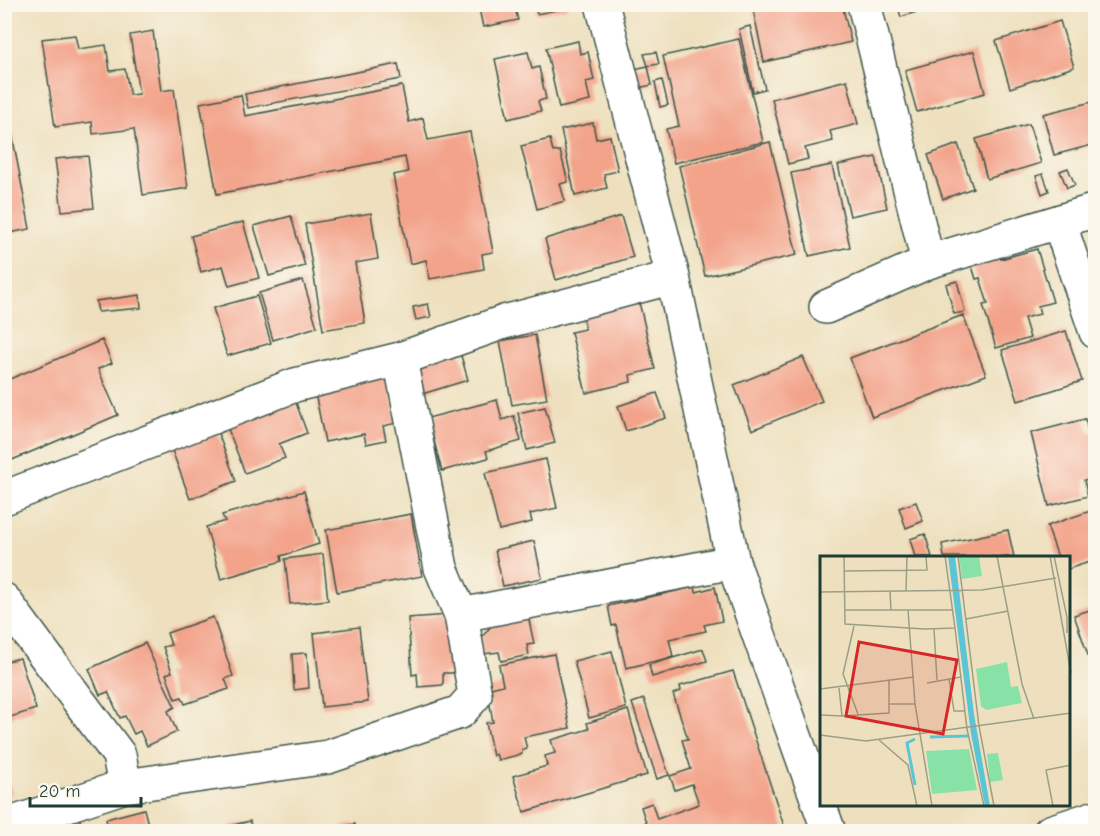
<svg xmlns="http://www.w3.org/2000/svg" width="1100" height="836" font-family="'Comic Neue',sans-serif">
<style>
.building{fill:#f3a38a}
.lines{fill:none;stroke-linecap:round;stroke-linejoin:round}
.minor-casing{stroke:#3e5549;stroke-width:36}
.tertiary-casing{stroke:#3e5549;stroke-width:36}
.minor{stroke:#fff;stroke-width:33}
.tertiary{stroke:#fff;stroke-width:33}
.inset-river{fill:none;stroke:#5bc5d7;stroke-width:3}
.inset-road{fill:none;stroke:#9b9f87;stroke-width:1.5}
.view{fill:#d62828;fill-opacity:0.15;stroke:#d62828;stroke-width:3}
.inset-edge{fill:none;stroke:#1f3d34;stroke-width:3}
</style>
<rect width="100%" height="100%" fill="#fbf7ec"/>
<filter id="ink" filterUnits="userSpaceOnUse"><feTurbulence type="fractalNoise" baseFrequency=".0167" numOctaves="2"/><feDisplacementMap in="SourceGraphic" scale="12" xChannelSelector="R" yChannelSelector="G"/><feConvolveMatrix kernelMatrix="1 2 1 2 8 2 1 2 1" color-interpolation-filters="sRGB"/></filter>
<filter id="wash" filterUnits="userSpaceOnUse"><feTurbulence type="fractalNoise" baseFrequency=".008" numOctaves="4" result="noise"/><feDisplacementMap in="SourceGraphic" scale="24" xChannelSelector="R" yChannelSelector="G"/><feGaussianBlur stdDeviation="1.35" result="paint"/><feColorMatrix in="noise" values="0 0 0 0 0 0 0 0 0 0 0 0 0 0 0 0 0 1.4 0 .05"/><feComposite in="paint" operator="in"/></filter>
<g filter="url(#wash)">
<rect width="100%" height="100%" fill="#eee0be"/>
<g id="blocks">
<!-- building -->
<path class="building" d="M478,4h36l4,16 -35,7z
M534,4h33v4l-30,6z
M774,4h68l9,38 -87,20 -11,-53z
M897,4h41v1l-37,12z
M1060,21l14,46 -64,21 -14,-47z
M750,26l15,63 -12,3 -14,-63z
M153,31l8,60 13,-2 14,99 -45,7 -9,-66 -41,5 -1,-12 -37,5 -13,-88 33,-4 3,14 28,-4 4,26 15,-2 5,26 9,-1 -9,-59z
M739,39l24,103 -89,21 -8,-34 13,-3 -16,-70z
M578,41l2,13 8,-2 6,28 -8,2 4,19 -31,7 -13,-60z
M974,51l11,42 -68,19 -12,-42z
M528,52l4,17 7,-2 7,32 -8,2 3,10 -33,8 -13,-60z
M656,52l3,12 -11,2 -4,-12z
M398,64l3,15 -153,29 -3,-14z
M648,66l4,19 -14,3 -4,-19z
M662,80l6,25 -8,2 -5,-25z
M847,80l11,44 -28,7 3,10 -28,7 3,11 -20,5 -16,-65z
M402,86l7,36 14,-4 5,22 42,-8 23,120 -11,2 2,15 -54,10 -4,-19 -16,4 -17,-89 15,-3 -3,-15 -188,37 -17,-91 41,-8 4,21z
M4,92l26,137 -26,5z
M1096,101v43l-42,11 -11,-41z
M593,123l3,16 14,-3 8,35 -14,3 3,14 -32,8 -14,-66z
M1029,124l12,39 -54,16 -11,-40z
M550,139l3,13 7,-1 8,31 -8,2 5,17 -28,8 -16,-63z
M770,142l27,113 -92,21 -26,-110z
M958,144l15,44 -30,11 -15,-44z
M88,156l6,52 -32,3 -7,-52z
M876,157l11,51 -37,8 -12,-51z
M832,165l18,82 -41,9 -18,-83z
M1068,168l7,17 -8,3 -7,-17z
M1043,174l6,17 -7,3 -6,-18z
M371,213l7,46 -23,4 10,60 -42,7 -18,-106z
M291,216l14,50 -36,10 -15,-50z
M621,216l12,41 -77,23 -11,-41z
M243,222l16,56 -30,8 -6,-20 -22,6 -10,-36z
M1037,249l16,53 -15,4 2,8 -16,4 6,20 -34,10 -13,-43 5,-1 -8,-26 -4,1 -5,-16 28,-9 2,5z
M303,280l14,47 -44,13 -14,-47z
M957,281l8,31 -11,2 -8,-30z
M140,295l1,13 -43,4 -2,-11z
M257,296l14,47 -44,13 -14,-48z
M639,302l16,67 -25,6 1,7 -45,11 -15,-61 14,-3 -3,-13z
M428,304l3,13 -15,3 -3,-13z
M963,315l23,60 -114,42 -22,-59z
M1066,331l16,50 -64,20 -16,-51z
M535,335l12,64 -35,6 -12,-64z
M102,340l10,23 -14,6 20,46 -113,48v-82z
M458,345l10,35 -46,14 -10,-35z
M803,357l19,44 -70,29 -18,-45z
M386,369l11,54 -14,3 3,14 -20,4 -2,-10 -39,8 -12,-59z
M291,389l16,44 -28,11 6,14 -40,15 -22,-57z
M657,393l9,25 -40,13 -8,-25z
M497,400l5,20 12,-4 7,25 -35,10 2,7 -46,13 -14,-53z
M545,407l10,36 -28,7 -9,-37z
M1085,419l4,14 7,-2v46l-12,3 4,16 -39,10 -18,-73z
M215,425l21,56 -46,18 -21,-57z
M546,459l11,49 -27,6 2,8 -33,8 -14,-57z
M304,491l15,53 -38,12 1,5 -61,18 -15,-52 19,-6 -3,-6z
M916,502l7,19 -17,7 -7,-20z
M1096,509v51l-28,9v-12h-10l-11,-31z
M411,514l11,62 -85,16 -11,-62z
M1008,530l6,27h-70l-2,-13z
M925,534l7,23h-17l-5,-18z
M534,541l8,37 -39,8 -8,-36z
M323,554l5,46 -38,4 -5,-45z
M695,587l1,5 19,-5 7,34 -18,4 2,6 -37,8 4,18 -47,11 -10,-43 -4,1 -4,-20z
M1096,608v48l-7,2 -15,-43z
M449,615l5,58h-11v12l-25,2 -1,-13 -5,1 -4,-57z
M528,615l6,29 -7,1 2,10 -28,6 -2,-9 -16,2 -3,-14 14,-18z
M213,617l20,59 -8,3 4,10 -44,15 -3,-7 -7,2 -9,-25 6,-2 -9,-25 8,-2 -4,-12z
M359,627l9,75 -46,5 -8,-74z
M145,643l30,64 -7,4 9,21 -30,14 -7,-15 -6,3 -9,-18 -5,2 -12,-26 -8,3 -11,-26z
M703,649l4,12 -55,16 -3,-12z
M612,651l14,57 -37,10 -15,-57z
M307,653l2,35 -15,2 -2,-36z
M554,654l16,74 -46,9 3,12 -5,1v4l-24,6 -2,-6 -3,2 -7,-33 7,-1 -6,-33 16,-4 -4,-20z
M20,658l16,51 -32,10v-57z
M733,671l53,161h-156l17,-7 -6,-18 11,-4 5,16 42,-15 -7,-20 -17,6 -5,-14 21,-7 -9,-29 6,-1 -15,-45 8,-3 -1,-5z
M644,699l25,76 -12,4 -25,-76z
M628,710l19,65 -123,37 -11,-36 34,-10 -2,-10 10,-3 -4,-13 38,-11 -2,-6z
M4,768l8,25 -8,2z
M144,809l6,23h-41l-3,-13z
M78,813l5,19h-71z
M250,821l2,11h-42l-1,-1z
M355,824l1,8h-20l-1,-4z"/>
</g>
</g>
<g filter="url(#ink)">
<use href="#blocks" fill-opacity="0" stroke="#3e5549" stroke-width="1.5"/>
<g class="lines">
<defs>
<path id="minor" d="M602,4l71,273 60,285 96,270
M864,4l64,258
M1059,222l37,110
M826,307l102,-45 168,-52
M4,498l291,-113 105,-26 104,-37 169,-45
M4,600l115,155 6,31
M461,615l272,-53
M4,826l121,-40 203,-29 132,-45 15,-17 -14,-80 -20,-47 -41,-209"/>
<path id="tertiary" d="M1050,832l46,-15"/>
</defs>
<!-- minor casing -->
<use href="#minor" class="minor-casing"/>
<!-- tertiary casing -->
<use href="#tertiary" class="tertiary-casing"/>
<!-- minor -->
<use href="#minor" class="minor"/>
<!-- tertiary -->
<use href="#tertiary" class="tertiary"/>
</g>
</g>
<!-- overview -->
<g transform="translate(820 556)">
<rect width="250" height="250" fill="#eee0be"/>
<path d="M139,0h20l3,20 -20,3zM187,106l4,25 7,-1 4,17 -36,7 -5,-4 -5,-37zM149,193l8,41 -45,4 -6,-43zM178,197l5,27 -13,2 -3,-28z" fill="#88e2a7"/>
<path d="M128,0h7l19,158 16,92h-5l-14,-72z" fill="#5bc5d7"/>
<path class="inset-river" d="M110,181l38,-1M95,229l-8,-42 8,-4"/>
<path class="inset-road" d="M24,0l1,68 80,5 30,-1 -10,-72M138,0l21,170 15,80M177,0l25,128 12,35M230,0l21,117M234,0l13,61v16M24,15l83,-1 -1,-14M70,35l1,19M86,35l1,-35M0,36l162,-2 74,-12M25,54h108M88,54l7,94 17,102M146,63l42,-8M34,70l-11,48 15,40M135,72l12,101 17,77M114,73l3,51M129,123l5,32h11M107,127l34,-6M0,133l94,-12M70,148h25M0,159l22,1 -3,-28M22,160l47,-3v-33M0,179l46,6 205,-28M59,184l29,25 9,41M233,250l-7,-36 25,-5"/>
<path class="view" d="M39,86l98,18 -14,74 -97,-18z"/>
<rect width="250" height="250" class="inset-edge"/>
</g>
<!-- margin -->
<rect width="1100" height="836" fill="none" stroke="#fbf7ec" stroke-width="24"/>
<!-- scale -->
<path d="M30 797v9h111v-9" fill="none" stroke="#1f3d34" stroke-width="3"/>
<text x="39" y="797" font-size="18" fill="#1f3d34" stroke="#fbf7ec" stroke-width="4.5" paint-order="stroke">20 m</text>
</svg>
